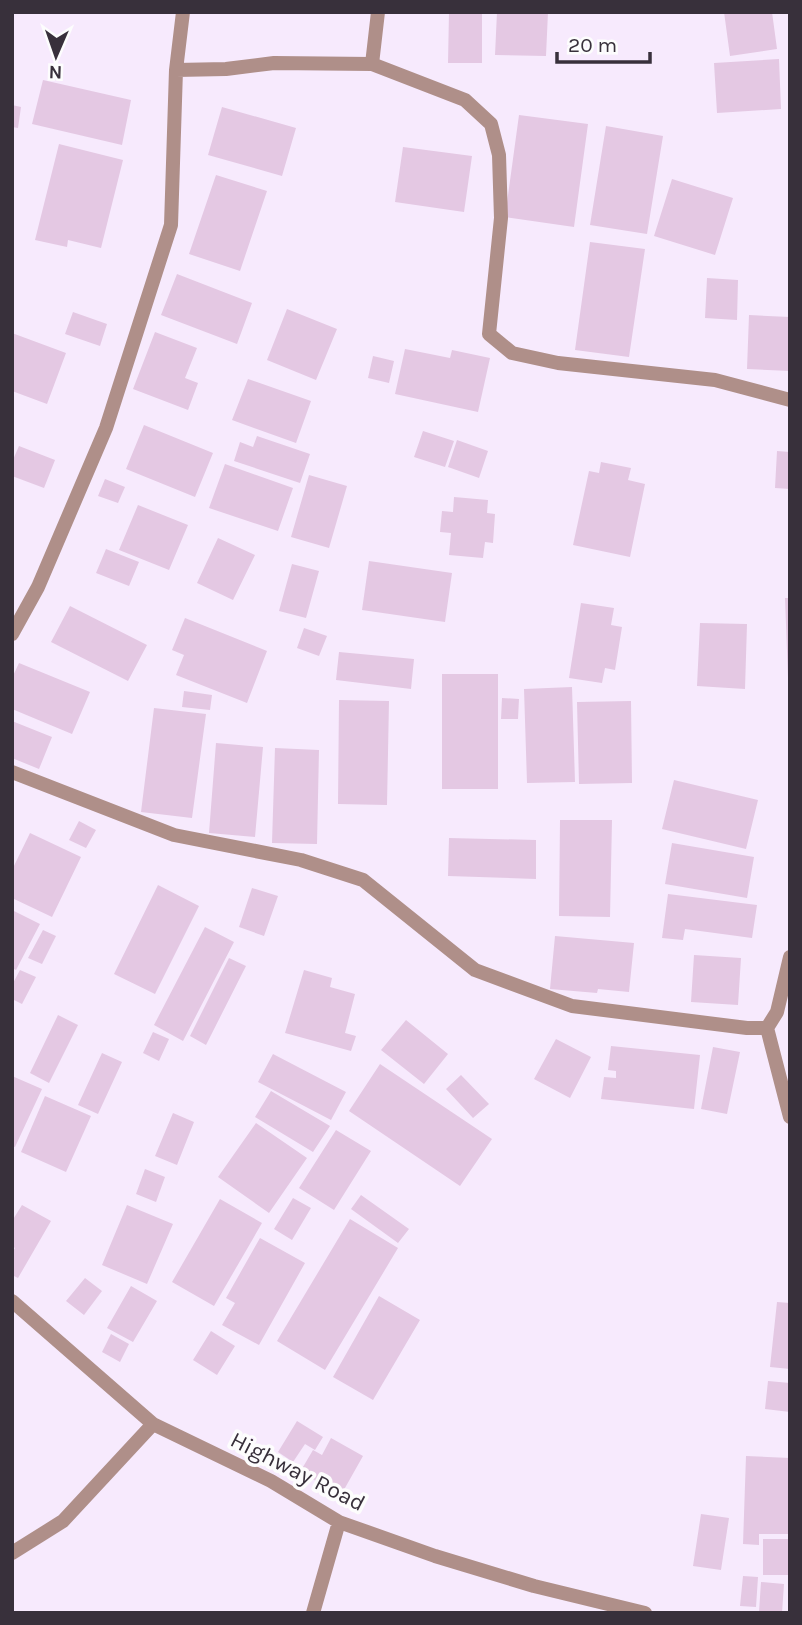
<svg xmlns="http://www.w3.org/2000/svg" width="802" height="1625" font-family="Karla,sans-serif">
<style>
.building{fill:#e4c8e3}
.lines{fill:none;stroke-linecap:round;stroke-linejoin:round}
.street{stroke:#af8f89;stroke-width:14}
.labels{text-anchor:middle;stroke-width:7;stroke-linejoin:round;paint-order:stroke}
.street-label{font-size:23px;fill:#38303b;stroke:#fdfdfd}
</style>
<rect width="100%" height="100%" fill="#f7eafd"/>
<!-- building -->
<path class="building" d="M449,12h33v51h-34z
M497,12h51l-2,44 -51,-1z
M724,12h48l5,37 -47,7z
M779,59l2,50 -64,4 -3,-50z
M43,80l88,20 -9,45 -90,-21z
M12,105l9,2 -3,21 -6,-1z
M222,107l74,21 -14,48 -74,-21z
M519,115l69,9 -14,103 -69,-10z
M606,126l57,10 -16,98 -57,-9z
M59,144l64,16 -22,88 -33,-8 -1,7 -32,-7z
M403,147l69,9 -8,56 -69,-10z
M216,175l51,16 -27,80 -51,-17z
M672,179l61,19 -18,57 -61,-19z
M590,242l55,7 -16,108 -54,-7z
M177,274l75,29 -15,41 -76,-29z
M707,278l31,2 -1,40 -32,-2z
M287,309l50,20 -21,51 -49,-20z
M73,312l34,12 -7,22 -35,-12z
M749,315l41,2v54l-43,-2z
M155,332l42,16 -12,30 13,5 -10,27 -55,-21z
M12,333l54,20 -19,51 -35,-13z
M405,349l45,9 2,-8 38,8 -12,54 -83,-18z
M373,356l21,5 -5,22 -21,-5z
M248,379l63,22 -15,42 -64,-23z
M144,425l69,28 -18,44 -69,-28z
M423,431l31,10 -9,26 -31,-10z
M257,436l53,18 -10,29 -66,-22 6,-19 13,5z
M457,440l31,11 -9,27 -31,-11z
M19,446l36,14 -11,28 -32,-12v-14z
M777,451l13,1v37l-15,-1z
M601,462l30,6 -3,12 17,4 -15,73 -57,-12 16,-74 10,2z
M225,464l68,24 -15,43 -69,-23z
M309,475l38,11 -18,62 -38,-11z
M105,479l20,8 -7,16 -20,-7z
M454,497l34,3 -1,13 8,1 -2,29 -8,-1 -2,16 -34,-3 2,-22 -11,-1 2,-21 11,1z
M138,505l50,20 -19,45 -50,-20z
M218,538l37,17 -22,45 -36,-17z
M106,549l33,13 -10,24 -33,-13z
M369,561l83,12 -7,49 -83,-12z
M292,564l27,7 -13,47 -27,-7z
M785,598h5v80h-2z
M581,603l33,5 -3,17 11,2 -7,43 -10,-2 -3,15 -33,-5z
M70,606l77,39 -19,36 -77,-39z
M185,618l82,33 -20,52 -71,-28 8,-20 -12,-5z
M700,623l47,1 -2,65 -48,-3z
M304,628l23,8 -8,20 -22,-8z
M339,652l75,7 -3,30 -75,-9z
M19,663l71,29 -18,42 -60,-25v-31z
M442,674h56v115h-56z
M572,687l3,95 -48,1 -3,-94z
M184,691l28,4 -2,15 -28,-3z
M502,698l17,1 -1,20h-17z
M339,700l50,1 -2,104 -49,-1z
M631,701l1,82 -53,1 -2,-82z
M154,708l52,6 -14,104 -51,-6z
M12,721l40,16 -13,32 -27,-11z
M216,743l47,4 -8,90 -46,-4z
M275,748l44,2 -2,94 -45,-1z
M674,780l84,20 -12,49 -84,-20z
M560,820h52l-2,97 -51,-1z
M79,821l17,9 -10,18 -17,-8z
M30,833l51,24 -29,60 -40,-19v-28z
M449,838l87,2v39l-88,-3z
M672,843l82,14 -7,41 -82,-14z
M158,885l41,21 -44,88 -41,-20z
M252,888l26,8 -14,40 -25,-9z
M668,894l89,11 -5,33 -67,-9 -2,11 -21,-2z
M12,910l28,14 -24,46 -4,-2z
M205,927l29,15 -51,99 -29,-16z
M43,930l13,6 -14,28 -14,-6z
M555,936l79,7 -5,49 -31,-3 -1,4 -47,-4z
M694,955l47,3 -3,47 -47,-3z
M229,958l17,8 -40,79 -16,-9z
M20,970l16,7 -14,27 -10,-5v-14z
M304,970l28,8 -2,9 25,7 -10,39 11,3 -5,15 -66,-18z
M58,1015l20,10 -29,58 -19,-10z
M406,1020l42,34 -24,30 -43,-34z
M153,1032l16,7 -10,22 -16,-8z
M556,1039l35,18 -21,41 -36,-19z
M611,1046l89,9 -6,54 -93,-10 3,-22 12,1v-7l-8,-1z
M713,1047l27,5 -13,62 -26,-5z
M102,1053l20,9 -24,52 -20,-9z
M273,1054l73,38 -15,28 -73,-38z
M380,1064l112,75 -32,47 -111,-75z
M461,1075l28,29 -16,14 -27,-29z
M12,1076l30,13 -27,58 -3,-1z
M271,1091l59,35 -17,26 -58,-35z
M45,1096l46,20 -25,56 -45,-20z
M173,1113l21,9 -17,43 -22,-9z
M256,1123l51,35 -38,55 -51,-36z
M336,1130l35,21 -37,59 -35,-22z
M145,1169l20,8 -9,25 -20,-8z
M361,1195l48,34 -11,14 -47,-34z
M293,1198l18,10 -19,32 -18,-11z
M220,1199l42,24 -48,83 -42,-24z
M22,1205l29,16 -33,57 -6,-3v-22l3,-5 -3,-2v-25z
M127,1205l46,19 -26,60 -45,-19z
M350,1219l48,29 -73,122 -48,-29z
M260,1238l45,25 -46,82 -37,-20 13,-22 -9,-5z
M85,1278l17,13 -18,24 -18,-14z
M131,1286l26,15 -24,41 -26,-14z
M379,1296l41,24 -47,80 -40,-23z
M777,1302l13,1v66l-20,-2z
M211,1331l24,15 -18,29 -24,-15z
M111,1334l18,10 -9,18 -18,-10z
M768,1381l22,2v29l-25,-3z
M297,1421l26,16 -8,13 -10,-6 -12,18 -15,-10z
M331,1438l32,18 -22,39 -41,-23 13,-22 9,5z
M746,1456l44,2v76h-31v11l-16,-1z
M701,1514l28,4 -8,52 -28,-4z
M763,1539h27v36h-27z
M743,1576l15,1 -2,30 -16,-1z
M761,1582l23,2 -2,29 -23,-1z"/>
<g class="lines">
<!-- street -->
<path class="street" d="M372,64l6,-52
M176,70l50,-1 48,-6 98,1 93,36 26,24 8,31 2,63 -12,116 23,19 46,10 157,17 75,20
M12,634l26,-47 68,-159 65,-203 5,-155 7,-58
M12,772l162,63 127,25 62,20 112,90 97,36 175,22h20
M790,957l-13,55 -10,16 23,89
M12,1301l141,123 118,57 68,41 96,34 99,30 111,27
M12,1553l51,-32 90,-97
M313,1613l26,-91"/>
</g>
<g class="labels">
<!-- street labels -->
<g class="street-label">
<text transform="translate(298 1471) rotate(27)" y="8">Highway Road</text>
</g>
</g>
<!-- border -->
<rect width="802" height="1625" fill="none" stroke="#38303b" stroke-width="28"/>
<!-- north arrow -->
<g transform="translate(56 56) rotate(182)" stroke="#fdfdfd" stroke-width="5" paint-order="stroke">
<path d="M0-5L12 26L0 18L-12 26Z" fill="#38303b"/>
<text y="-10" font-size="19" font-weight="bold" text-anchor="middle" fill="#38303b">N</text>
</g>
<!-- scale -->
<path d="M557 52v10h93v-10" fill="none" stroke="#38303b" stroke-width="3.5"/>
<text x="568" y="52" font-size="21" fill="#38303b" stroke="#fdfdfd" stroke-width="5" paint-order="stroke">20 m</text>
</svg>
